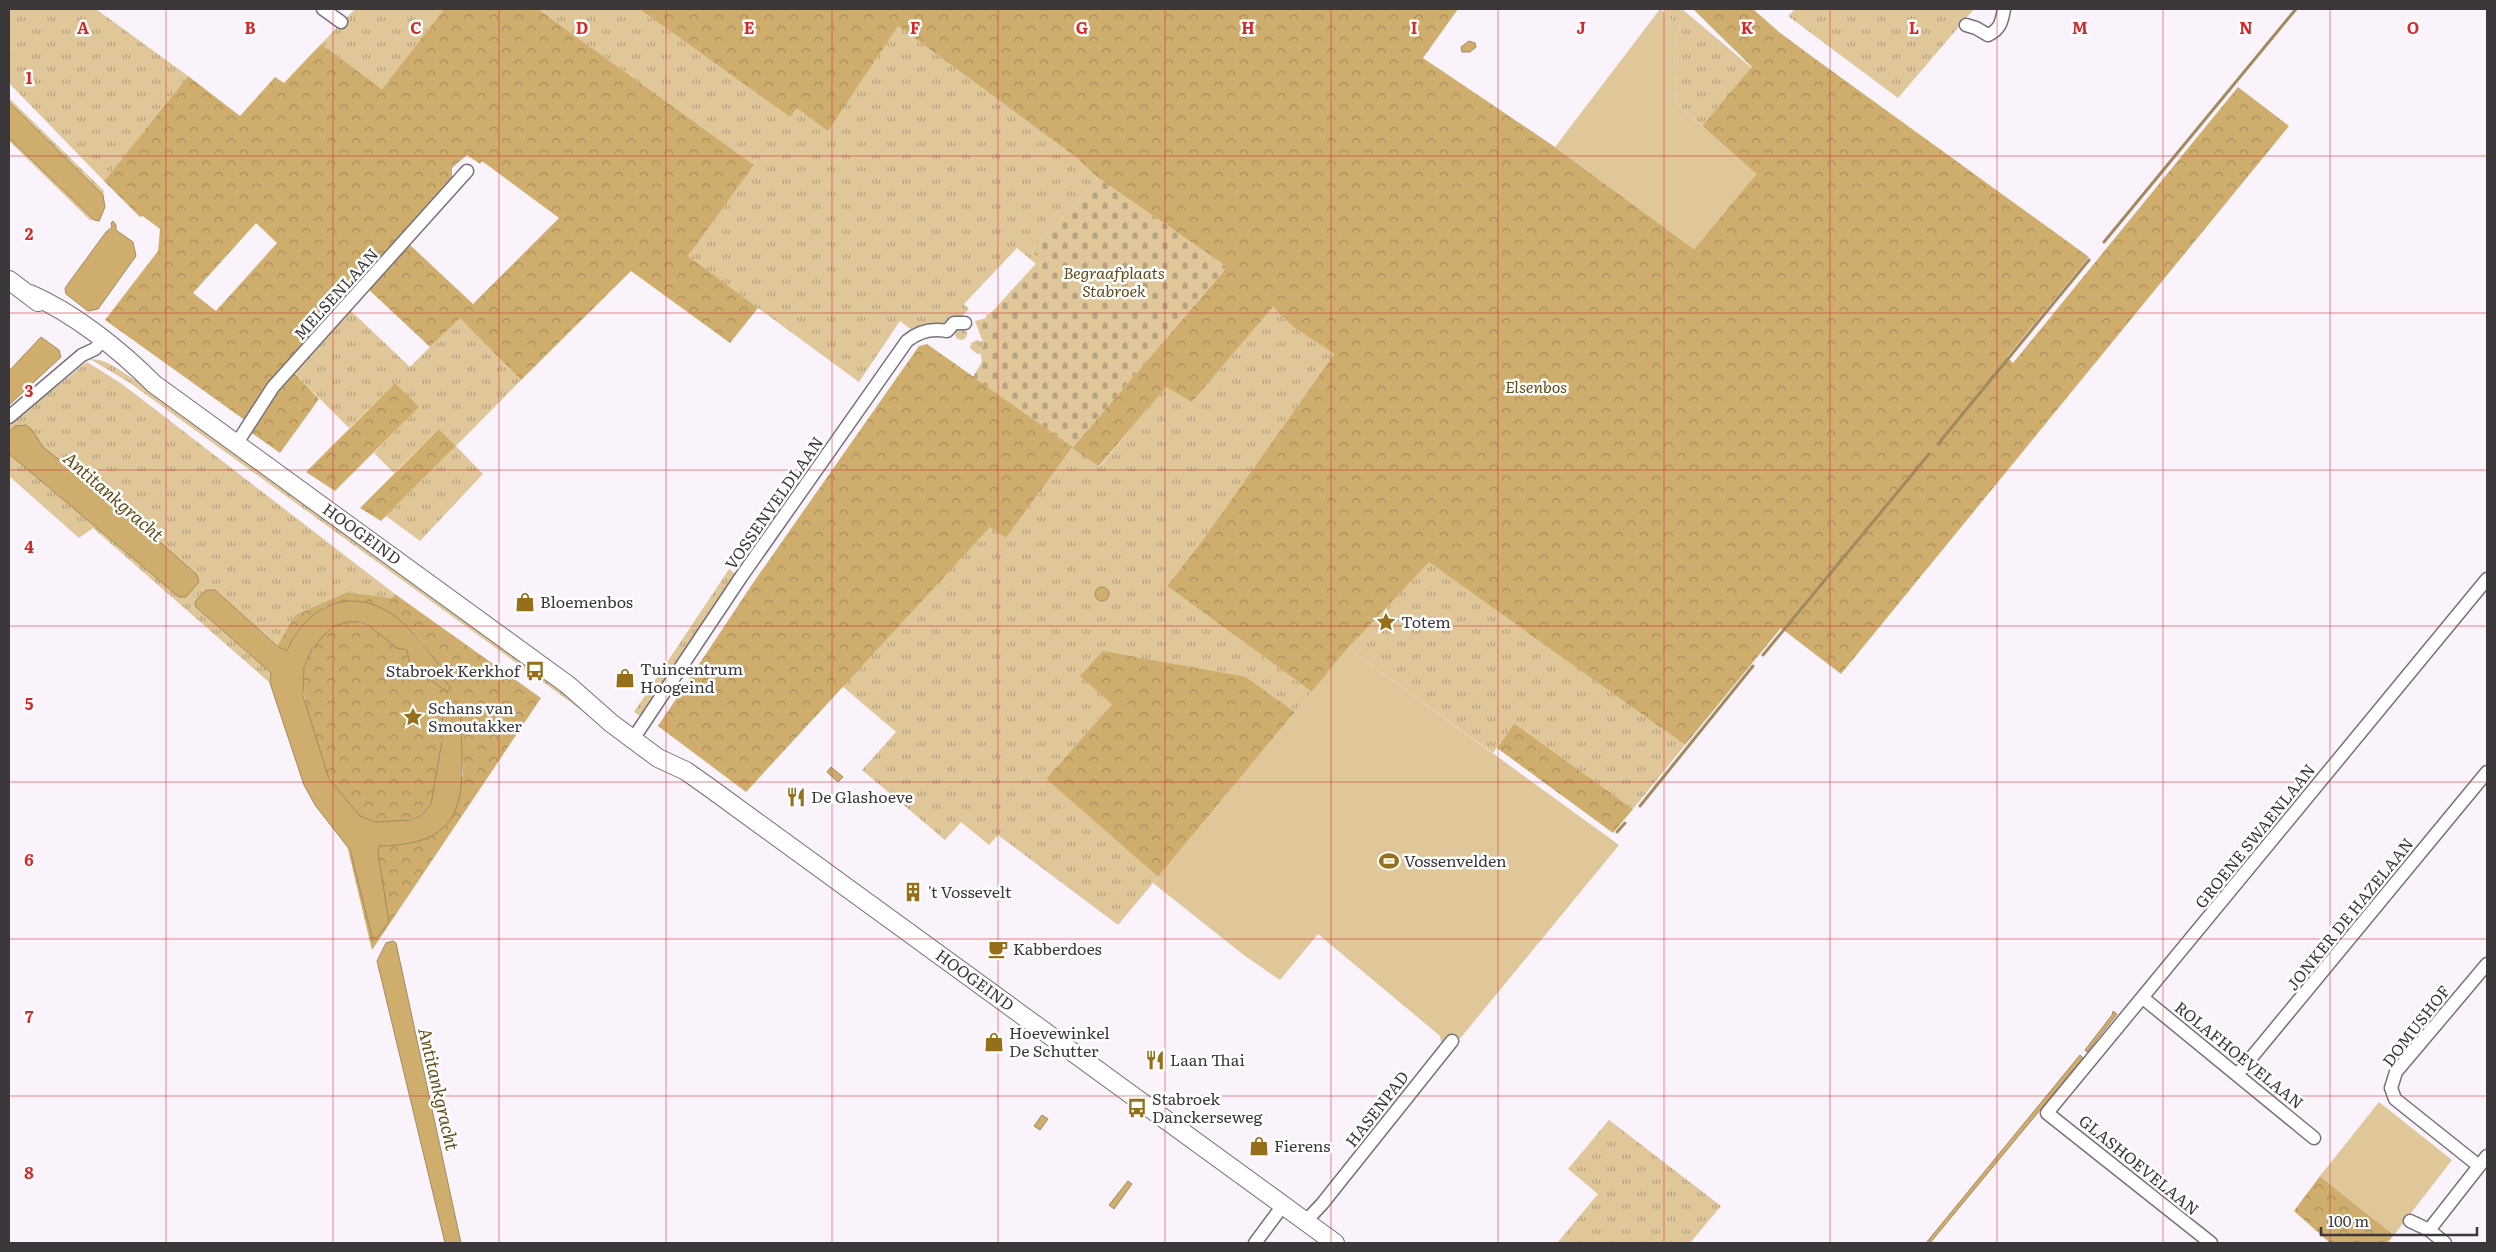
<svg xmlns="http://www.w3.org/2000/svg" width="2496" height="1252" font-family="Literata,serif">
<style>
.grass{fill:url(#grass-tufts)}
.forest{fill:url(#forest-crowns);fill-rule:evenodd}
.cemetery{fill:url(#cemetery-stones)}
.green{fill:#dfc79a}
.water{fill:#cfae6d;stroke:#a38a5e}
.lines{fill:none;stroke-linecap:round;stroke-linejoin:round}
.stream{stroke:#a38a5e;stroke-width:3}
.minor-casing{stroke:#79717a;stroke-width:15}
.secondary-casing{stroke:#79717a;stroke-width:20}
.minor{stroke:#fff;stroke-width:12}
.secondary{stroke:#fff;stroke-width:18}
.grid{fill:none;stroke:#d62828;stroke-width:1;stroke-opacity:0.55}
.labels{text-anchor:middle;stroke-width:5;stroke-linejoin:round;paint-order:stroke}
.park-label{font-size:16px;font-style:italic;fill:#624b19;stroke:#fff}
.street-label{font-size:16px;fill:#3b373b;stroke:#fff}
.poi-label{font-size:16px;fill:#3b373b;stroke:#fff;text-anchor:start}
.water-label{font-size:18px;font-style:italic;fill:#644d1b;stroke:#fff}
.grid-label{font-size:16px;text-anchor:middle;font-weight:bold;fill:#d62828;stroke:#fff;stroke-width:5;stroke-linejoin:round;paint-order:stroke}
</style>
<defs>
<pattern id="grass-tufts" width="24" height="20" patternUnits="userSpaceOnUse" patternTransform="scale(1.25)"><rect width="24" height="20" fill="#dfc79a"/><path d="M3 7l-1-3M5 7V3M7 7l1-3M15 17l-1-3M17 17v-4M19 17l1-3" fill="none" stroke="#b6a27f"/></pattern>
<pattern id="forest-crowns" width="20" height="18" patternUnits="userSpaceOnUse" patternTransform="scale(1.25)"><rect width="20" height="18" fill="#cfae6d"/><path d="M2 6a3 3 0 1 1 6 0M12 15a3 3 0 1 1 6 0" fill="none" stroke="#a98e5b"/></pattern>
<pattern id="cemetery-stones" width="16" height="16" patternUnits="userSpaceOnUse" patternTransform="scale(1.25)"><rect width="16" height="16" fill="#dfc79a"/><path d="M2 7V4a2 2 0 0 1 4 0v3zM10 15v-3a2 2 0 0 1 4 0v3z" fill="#b6a27f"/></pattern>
</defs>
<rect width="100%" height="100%" fill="#fbf3fc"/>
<!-- grass -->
<path class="grass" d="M9,9h87l92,67 -84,105 -95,-98z
M355,9h89l-62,80 -61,-45z
M538,9h101l150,107 8,-9 101,-81 179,132 21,20 -66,73 9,8 -5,5 -19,-16 -53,56 5,5 -7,7 -11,5 -38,10 -13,-10 -41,61 -172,-126 67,-91z
M1664,9h18l70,59 -50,58 -25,-22 -3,-46 5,-32 -14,-12z
M1795,9h179l-76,89 -110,-82z
M9,98l95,93 -1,4 -3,-1 -91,-88z
M9,134l84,82 1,4h-4l-81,-79z
M1273,307l20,20 41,27 -132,187 -35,45 145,106 -17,20 -49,-35 -134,27 -66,75 112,98 -40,48 -120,-90 -9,10 -28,-23 -16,18 -83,-70 34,-38 -54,-46 148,-160 16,12 67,-91 27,19 66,-80 26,16z
M349,309l61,58 50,-50 61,63 -65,66 27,28 -63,67 -34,-25 70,-70 -17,-17 -45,44 -20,-20 44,-46 -23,-24 -46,45 -57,-57z
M955 334a6 6 0 1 1 12 0a6 6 0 1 1-12 0Z
M977,340l6,2 1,3 -4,5 1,4h-4l-7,-6 1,-5z
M90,359c21,0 33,16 52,24l443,322 20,22 -475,-344z
M87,362l35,22 273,210 -3,4 -45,-6 -52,23 -18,31 -62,-56 -19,17 75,66 -1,10 -177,-155 -14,10 -70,-62v-51z
M1429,561l256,184 -52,64 -119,-86 -21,30 -145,-105z
M729,569l7,5 -95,143 -7,-5z
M1609,1120l112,86 -31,37 -132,-1 40,-48 -30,-25z"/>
<!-- forest -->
<path class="forest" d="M444,9h94l216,156 -66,91 70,52 -28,35 -99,-72 -110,109 -61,-62 -30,29 -63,-59 41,-45 65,61 86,-86 -77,-57 -2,3 -13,-9 -15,13v14l-206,239 -141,-101 53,-69 2,-22 -17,-13 -3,1 -36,-36 84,-105 52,40 35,-39 9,6 37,-39 61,45zM256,223l21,20 -61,68 -23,-18z
M639,9h819l-35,49 132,89 139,102 62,-75 -54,-48 50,-59 -59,-58h60l26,23 35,26 275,199 -82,100 6,6 225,-276 51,39 -448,548 -60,-46 -96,117 -256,-183 -81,86 -36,44 -145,-106 35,-45 132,-187 -41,-27 -20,-20 -81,95 -26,-15 -67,79 -27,-18 -66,90 -16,-11 -244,265 -88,-66 95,-143 166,-237 8,-2 146,103 154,-180 -129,-89 -21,-20 -179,-132 -70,105 -31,-23 -7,9z
M292,371l27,28 -39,54 -31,-22z
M395,383l24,24 -84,84 -29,-19z
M439,429l17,17 -75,75 -21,-13z
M347,592l45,6 3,-4 146,104 -169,252 -25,-105 7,18 24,-10 1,-7 29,-2 55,-68 -2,-41 -19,-15c0,18 -3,71 -12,86 -6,9 -15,13 -25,15 -14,2 -32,4 -45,-5 -11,-7 -25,-25 -31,-37 -4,-8 -6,-18 -8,-26 -10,-27 -21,-54 -17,-84 2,-11 9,-21 16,-30 7,-8 17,-16 28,-17 26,-3 36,23 59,28l4,15 29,10 1,-8 -21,-27 -21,-20 -73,-14c-17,12 -32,24 -38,45l-11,-5 18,-31z
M1103,651l143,26 49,35 -137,165 -112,-98 66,-75 -32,-28z
M1514,723l119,86 -20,24 -116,-85z
M2320,1176l74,59 -7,8h-57l-36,-32z"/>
<!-- cemetery -->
<path class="cemetery" d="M1098,178l129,89 -154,180 -100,-70 9,-15 -2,-12 4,-5 -9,-24 11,-3v-3l4,-1 50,-55 -8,-8z"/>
<!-- green -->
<path class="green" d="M1660,9l19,17 -5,32 3,46 79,70 -62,75 -139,-102z
M1348,648l271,197 -170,207 -7,-5 -2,-11 -122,-102 -38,46 -35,-24 -92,-73z
M2379,1102l73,58 -58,75 -74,-59z"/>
<!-- water -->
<path class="water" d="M1469,41l6,2 1,4 -6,5h-8l-1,-5z
M9,102l94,93 2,12 -6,14 -5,-1 -85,-82z
M113,221l3,4v5l17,12 3,14 -38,53 -10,2 -22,-17 -1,-6 41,-56 6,-5 -1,-4z
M41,337l18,13 2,7 -52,48v-34z
M26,425l5,4 13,19 81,63 72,64 2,7 -13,15h-7l-170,-143v-22l6,-6z
M1095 594a7 7 0 1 1 14 0a7 7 0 1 1-14 0Z
M206,590h9l62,56 10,5c21,-50 71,-67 114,-30 15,14 27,30 40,46l-1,8 11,13 -1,2 -4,1 -36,-26 -3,-15 -10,-2 -29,-23 -8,-3h-14l-13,5 -9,8 -12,14 -8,18 -1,29 26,83 31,37 15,6 36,-2 11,-5 9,-11 11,-63 1,-34 15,-3 3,5c-1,73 19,136 -82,137l-1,7 11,69 -12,16 -5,-1 -22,-87 -35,-45 -11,-20 -34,-102 1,-10 -75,-66 -1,-5z
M831,767l12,10 -5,5 -11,-10z
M393,941l3,2 65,300h-16l-68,-282 9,-18z
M2113,1011l4,3 -30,38 -2,-2 27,-35z
M2080,1055l3,3 -153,185h-4z
M1042,1115l6,4 -8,11 -6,-4z
M1128,1181l4,3 -18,25 -5,-4z"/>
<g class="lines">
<!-- stream -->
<path class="stream" d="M2104,242l192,-233
M1938,444l151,-184
M1763,655l166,-201
M1640,806l113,-140
M1617,832l8,-9"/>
<defs>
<path id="minor" d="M323,9l18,13
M1966,25l10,3 12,7c12,-5 14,-14 16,-26
M9,417l73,-62 13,-6 7,-9
M237,443l36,-56 194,-216
M633,739l108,-162 166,-236c12,-10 25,-13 40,-10l7,-8h11
M2143,998l171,140
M2237,1075l250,-303
M2479,1166l-84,-67 -4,-11 5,-16 91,-108
M1306,1221l16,-17 130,-163
M2410,1221l19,9 16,13
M2429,1230l58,-74
M1255,1243l29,-39
M2211,1243l-164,-130 440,-534"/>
<path id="secondary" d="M9,280l29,22
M30,294c44,19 90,56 124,90l414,301 43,38 47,35 28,13 24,17 625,455"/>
</defs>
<!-- minor casing -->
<use href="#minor" class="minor-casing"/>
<!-- secondary casing -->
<use href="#secondary" class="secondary-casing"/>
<!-- minor -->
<use href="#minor" class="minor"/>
<!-- secondary -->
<use href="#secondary" class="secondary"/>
</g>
<!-- grid -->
<path class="grid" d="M166,9v1234M333,9v1234M499,9v1234M666,9v1234M832,9v1234M998,9v1234M1165,9v1234M1331,9v1234M1498,9v1234M1664,9v1234M1830,9v1234M1997,9v1234M2163,9v1234M2330,9v1234M9,156h2478M9,313h2478M9,470h2478M9,626h2478M9,782h2478M9,939h2478M9,1096h2478"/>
<!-- icons -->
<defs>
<symbol id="shop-bare" viewBox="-9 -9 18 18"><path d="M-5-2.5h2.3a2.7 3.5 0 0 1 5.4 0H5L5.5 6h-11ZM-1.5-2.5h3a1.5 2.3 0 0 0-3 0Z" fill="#956f19" stroke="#fff" stroke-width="2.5" paint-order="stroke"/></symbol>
<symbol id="sight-bare" viewBox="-9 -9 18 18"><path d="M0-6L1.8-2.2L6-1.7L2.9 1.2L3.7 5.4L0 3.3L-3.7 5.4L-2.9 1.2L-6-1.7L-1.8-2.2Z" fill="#956f19" stroke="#fff" stroke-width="2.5" paint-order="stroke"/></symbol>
<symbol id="bus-bare" viewBox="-9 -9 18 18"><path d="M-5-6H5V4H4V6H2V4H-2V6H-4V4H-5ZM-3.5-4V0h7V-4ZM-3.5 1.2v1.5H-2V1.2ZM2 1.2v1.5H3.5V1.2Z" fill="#956f19" stroke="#fff" stroke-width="2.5" paint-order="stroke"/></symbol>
<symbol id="restaurant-bare" viewBox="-9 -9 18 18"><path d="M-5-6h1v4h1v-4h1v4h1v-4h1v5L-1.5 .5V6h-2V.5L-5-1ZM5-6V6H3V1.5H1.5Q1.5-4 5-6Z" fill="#956f19" stroke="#fff" stroke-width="2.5" paint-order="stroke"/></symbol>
<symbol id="stadium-bare" viewBox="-9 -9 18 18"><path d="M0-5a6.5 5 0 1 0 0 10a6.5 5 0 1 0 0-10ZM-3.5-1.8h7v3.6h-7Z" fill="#956f19" stroke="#fff" stroke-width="2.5" paint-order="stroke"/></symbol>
<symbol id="building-bare" viewBox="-9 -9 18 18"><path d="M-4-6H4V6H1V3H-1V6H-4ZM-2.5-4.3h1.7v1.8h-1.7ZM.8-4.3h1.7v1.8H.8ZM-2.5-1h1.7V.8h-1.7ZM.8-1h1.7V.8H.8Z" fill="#956f19" stroke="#fff" stroke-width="2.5" paint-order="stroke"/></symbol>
<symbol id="cafe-bare" viewBox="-9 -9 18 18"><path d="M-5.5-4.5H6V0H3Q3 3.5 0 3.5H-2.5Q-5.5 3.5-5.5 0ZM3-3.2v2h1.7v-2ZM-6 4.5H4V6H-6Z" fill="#956f19" stroke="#fff" stroke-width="2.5" paint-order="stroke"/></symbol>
</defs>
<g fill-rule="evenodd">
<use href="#shop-bare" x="511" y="588" width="28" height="28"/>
<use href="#sight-bare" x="1372" y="608" width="28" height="28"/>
<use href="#bus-bare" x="521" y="657" width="28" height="28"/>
<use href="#shop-bare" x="611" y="664" width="28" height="28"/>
<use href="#sight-bare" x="399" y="703" width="28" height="28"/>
<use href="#restaurant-bare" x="782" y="783" width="28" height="28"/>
<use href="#stadium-bare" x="1375" y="847" width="28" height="28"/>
<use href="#building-bare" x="899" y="878" width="28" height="28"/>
<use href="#cafe-bare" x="984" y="935" width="28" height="28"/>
<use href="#shop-bare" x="980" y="1028" width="28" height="28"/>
<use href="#restaurant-bare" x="1141" y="1046" width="28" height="28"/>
<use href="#bus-bare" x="1123" y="1094" width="28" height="28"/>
<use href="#shop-bare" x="1245" y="1132" width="28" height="28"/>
</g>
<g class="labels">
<!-- park labels -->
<g class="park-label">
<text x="1114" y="279">Begraafplaats<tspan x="1114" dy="18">Stabroek</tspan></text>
<text x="1536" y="393">Elsenbos</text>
</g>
<!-- street labels -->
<g class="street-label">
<text transform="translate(336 294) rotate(-48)" y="6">MELSENLAAN</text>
<text transform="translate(774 503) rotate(-55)" y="6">VOSSENVELDLAAN</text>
<text transform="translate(362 534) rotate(36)" y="6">HOOGEIND</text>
<text transform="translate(2255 836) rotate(-51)" y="6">GROENE SWAENLAAN</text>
<text transform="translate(2350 914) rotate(-51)" y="6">JONKER DE HAZELAAN</text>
<text transform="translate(975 980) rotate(36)" y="6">HOOGEIND</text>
<text transform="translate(2416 1026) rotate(-52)" y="6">DOMUSHOF</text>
<text transform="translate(2239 1055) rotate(39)" y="6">ROLAFHOEVELAAN</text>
<text transform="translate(1377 1109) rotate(-52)" y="6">HASENPAD</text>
<text transform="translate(2139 1165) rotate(39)" y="6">GLASHOEVELAAN</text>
</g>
<!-- poi labels -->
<g class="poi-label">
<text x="540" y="608">Bloemenbos</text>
<text x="1401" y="628">Totem</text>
<text x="640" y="675">Tuincentrum<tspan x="640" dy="18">Hoogeind</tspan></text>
<text x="520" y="677" text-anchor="end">Stabroek Kerkhof</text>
<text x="428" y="714">Schans van<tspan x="428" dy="18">Smoutakker</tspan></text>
<text x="811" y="803">De Glashoeve</text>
<text x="1404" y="867">Vossenvelden</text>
<text x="928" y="898">'t Vossevelt</text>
<text x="1013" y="955">Kabberdoes</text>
<text x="1009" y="1039">Hoevewinkel<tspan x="1009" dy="18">De Schutter</tspan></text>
<text x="1170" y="1066">Laan Thai</text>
<text x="1152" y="1105">Stabroek<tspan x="1152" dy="18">Danckerseweg</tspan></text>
<text x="1274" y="1152">Fierens</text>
</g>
<!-- water labels -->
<g class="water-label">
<text transform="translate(113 497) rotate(41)" y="6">Antitankgracht</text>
<text transform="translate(438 1089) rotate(77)" y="6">Antitankgracht</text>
</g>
</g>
<g class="grid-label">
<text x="83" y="34">A</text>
<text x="250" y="34">B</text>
<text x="416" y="34">C</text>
<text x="582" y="34">D</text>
<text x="749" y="34">E</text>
<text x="915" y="34">F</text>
<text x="1082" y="34">G</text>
<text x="1248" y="34">H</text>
<text x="1414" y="34">I</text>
<text x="1581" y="34">J</text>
<text x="1747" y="34">K</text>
<text x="1914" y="34">L</text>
<text x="2080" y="34">M</text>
<text x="2246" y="34">N</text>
<text x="2413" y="34">O</text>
<text x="29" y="84">1</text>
<text x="29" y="240">2</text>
<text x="29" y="397">3</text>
<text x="29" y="553">4</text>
<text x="29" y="710">5</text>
<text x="29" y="866">6</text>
<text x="29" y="1023">7</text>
<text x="29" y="1179">8</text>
</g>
<!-- border -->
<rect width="2496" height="1252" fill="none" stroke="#3b373b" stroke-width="20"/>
<!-- scale -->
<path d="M2321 1227v8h156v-8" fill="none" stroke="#3b373b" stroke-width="2.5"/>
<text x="2328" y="1227" font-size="15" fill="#3b373b" stroke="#ffffff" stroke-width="4" paint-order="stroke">100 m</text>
</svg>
